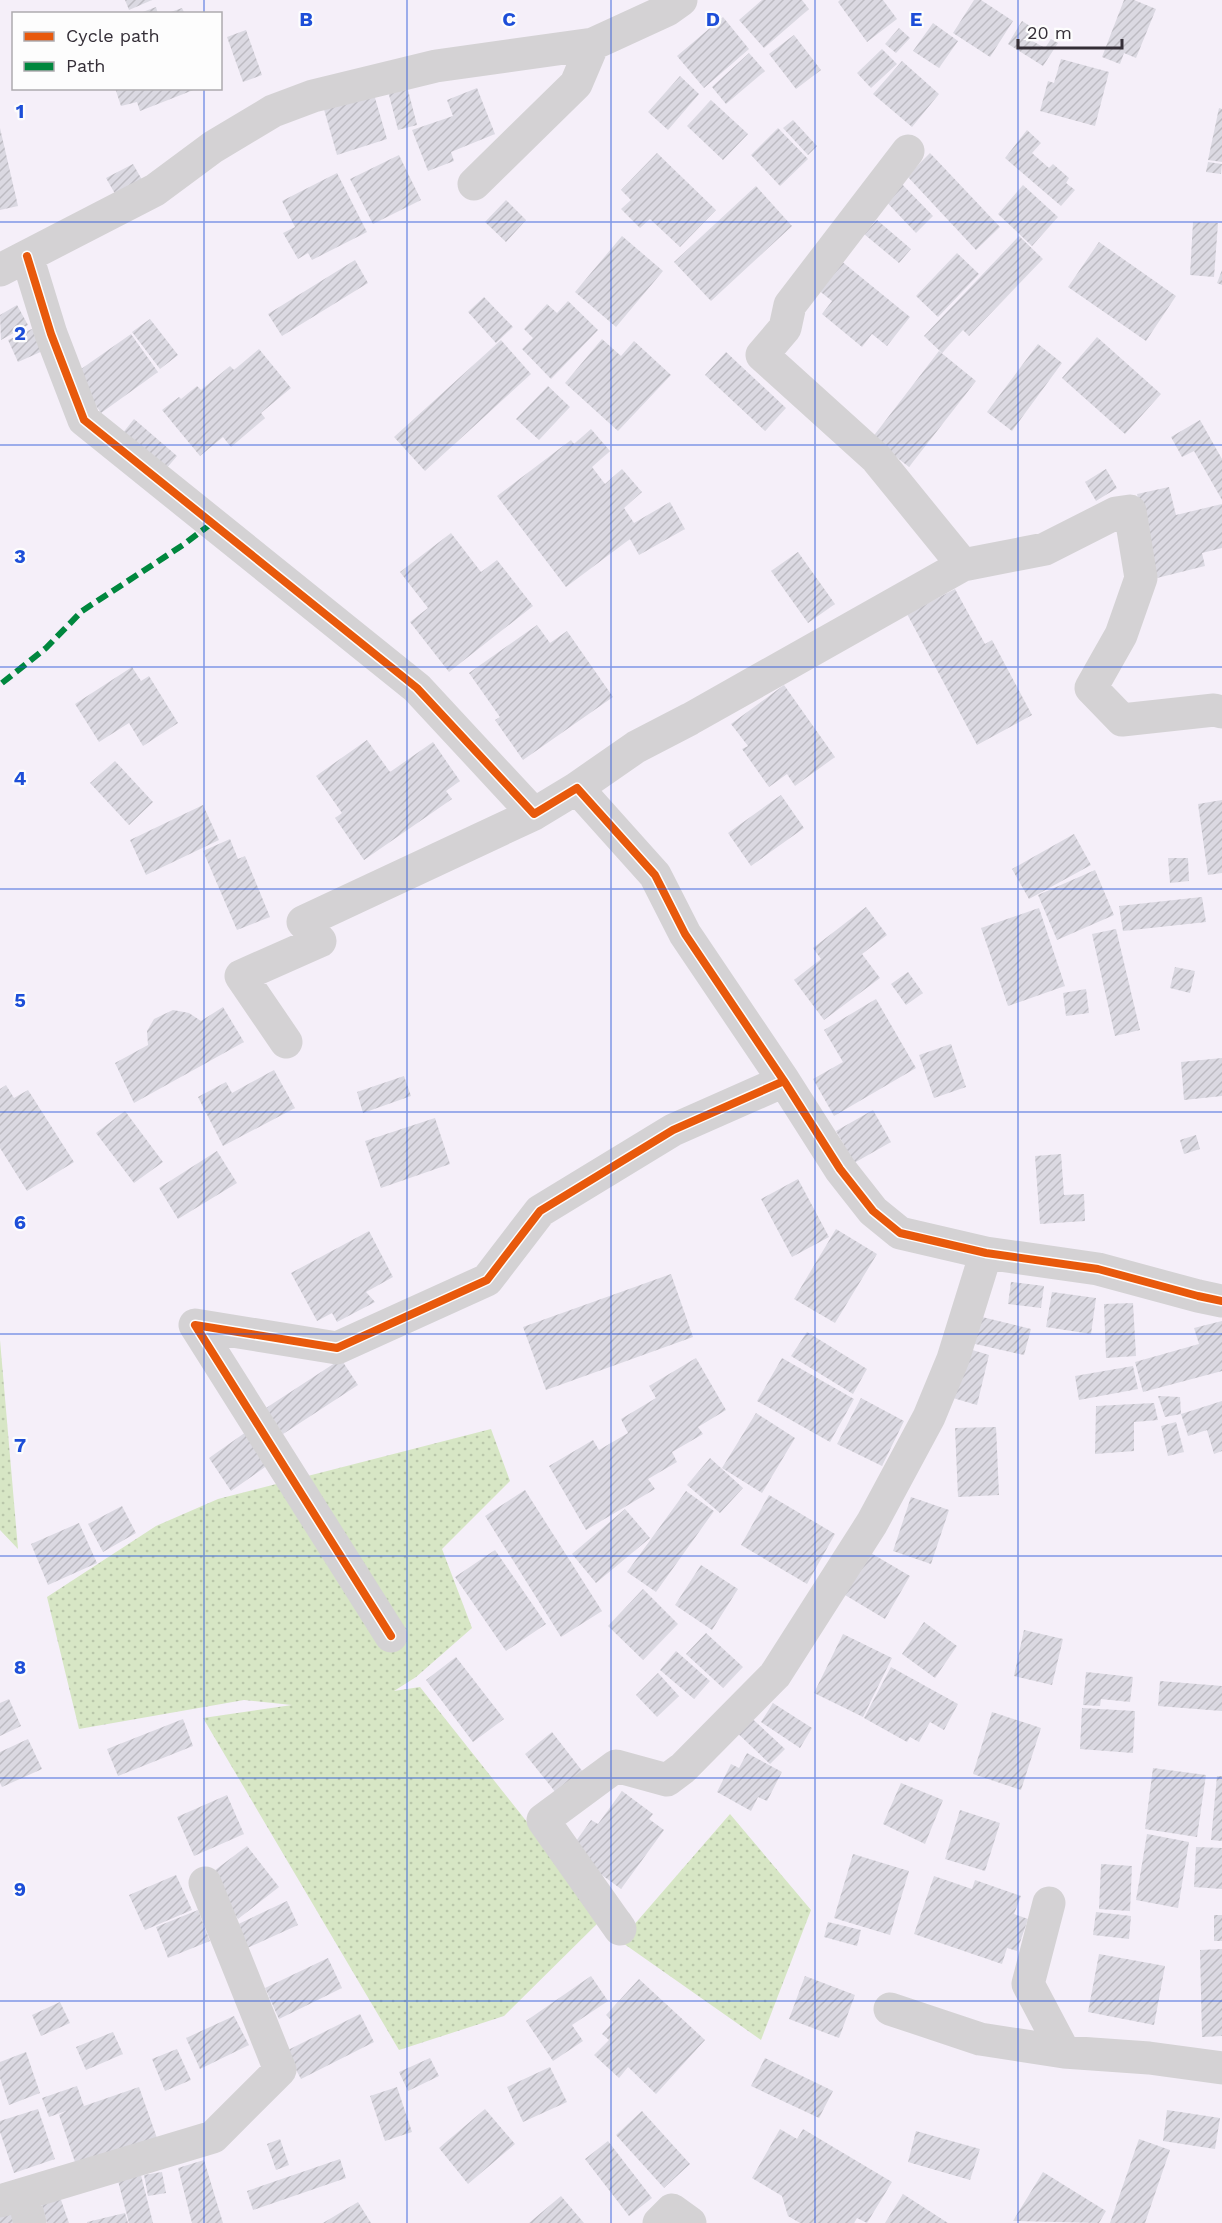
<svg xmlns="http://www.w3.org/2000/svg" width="1222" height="2223" font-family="'Work Sans',sans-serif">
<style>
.grass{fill:url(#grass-dots)}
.building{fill:url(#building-hatch)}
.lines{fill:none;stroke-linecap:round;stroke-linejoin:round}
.minor{stroke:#d4d2d4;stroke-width:33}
.quiet{stroke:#00873e;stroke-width:6;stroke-dasharray:12 6;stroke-linecap:butt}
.cycleway-casing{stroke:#fdfdfd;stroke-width:11}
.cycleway{stroke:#e8590c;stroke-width:8}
.grid{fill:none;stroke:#1d4ed8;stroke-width:1.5;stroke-opacity:0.55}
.grid-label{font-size:20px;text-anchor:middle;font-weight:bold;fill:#1d4ed8;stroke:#fdfdfd;stroke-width:4.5;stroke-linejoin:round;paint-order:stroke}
</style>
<defs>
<pattern id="grass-dots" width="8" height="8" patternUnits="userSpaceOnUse" patternTransform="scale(1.5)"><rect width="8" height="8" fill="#d7e6c5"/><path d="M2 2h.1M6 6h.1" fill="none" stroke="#b9c6aa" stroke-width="1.8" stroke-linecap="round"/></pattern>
<pattern id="building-hatch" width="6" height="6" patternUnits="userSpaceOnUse" patternTransform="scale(1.5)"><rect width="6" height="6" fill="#dbd9e2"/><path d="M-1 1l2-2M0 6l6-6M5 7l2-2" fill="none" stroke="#bdbbc2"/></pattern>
</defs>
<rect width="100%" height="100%" fill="#f5eff9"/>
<!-- grass -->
<path class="grass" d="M0,1340l18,209 -18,-19z
M491,1429l19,52 -68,68 30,79 -56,49 -22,14 26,-4 183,231 -99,98 -105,34 -196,-332 89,-13 -48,-5 -165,29 -32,-132 109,-71 62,-27z
M730,1814l81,96 -50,130 -141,-99z"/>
<!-- building -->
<path class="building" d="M125,0h27l-23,10z
M762,0h40l7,9 -45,39 -25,-28z
M840,0h43l14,19 -30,23 -29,-40z
M974,0h7l32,21 -23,36 -37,-24z
M1124,0h10l22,9 -20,49 -12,-5 -4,11 -18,-7z
M156,7l2,7h-18v-1z
M182,8l3,6h-17v-1z
M723,17l26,32 -45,39 -27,-32z
M1022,21l11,7 -6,10 18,10 6,-9 7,4 -15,23 -35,-22z
M933,23l25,18 -19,27 -26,-17z
M899,28l11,10 -14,15 -11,-9z
M246,30l16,45 -19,7 -16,-45z
M794,35l27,35 -25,19 -27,-35z
M882,49l15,15 -26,24 -14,-15z
M749,53l16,18 -39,33 -14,-17z
M1061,59l48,13 -14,54 -55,-15 8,-30 6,2z
M902,61l37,33 -27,33 -39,-33z
M680,76l19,18 -31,36 -20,-18z
M407,86l10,39 -19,5 -10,-39z
M115,88h81v1l-56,22 -3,-9 -16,4z
M477,88l18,46 -44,18 3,9 -26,10 -16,-41 41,-14 -6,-16z
M373,91l14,48 -50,16 -14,-49z
M711,100l37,34 -25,26 -36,-34z
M1219,108l3,1v53l-14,-2z
M793,120l24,26 -9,9 -25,-27z
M0,128l18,78 -18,4z
M778,128l30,31 -28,27 -29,-31z
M1027,130l14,13 -9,10 17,15 4,-4 16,14 -3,5 9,7 -14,16 -56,-48z
M657,153l59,57 -36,37 -30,-28 -10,9 -19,-19 10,-9 -10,-10z
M930,153l70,74 -24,23 -69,-74z
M399,155l22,45 -48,24 -23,-45z
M1208,162l14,2 -1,10 -15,-2z
M133,164l12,21 -27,14 -12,-21z
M337,173l30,59 -55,28 -4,-7 -10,6 -15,-26 12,-6 -13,-26z
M896,178l37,38 -17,17 -37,-39z
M1023,185l35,32 -26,29 -34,-32z
M756,186l36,40 -81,75 -37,-39z
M506,200l20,20 -20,22 -21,-20z
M877,220l34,29 -12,14 -35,-29z
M1193,222l25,1 -4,54 -24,-2z
M622,236l41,35 -47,56 -41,-35z
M1019,236l24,23 -74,77 -6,-6 -21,23 -18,-17z
M1099,242l77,54 -30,45 -78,-54z
M957,253l22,21 -41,43 -22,-21z
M355,260l13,23 -86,53 -14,-22z
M840,260l70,57 -23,29 -15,-12 -10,13 -40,-33 10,-13 -15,-12z
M1222,270v15l-5,-2z
M484,297l29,30 -17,16 -28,-31z
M568,301l30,29 -47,49 -29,-30 11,-11 -9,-9 23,-25 10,9z
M17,305l11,20 -27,15 -1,-25z
M150,319l28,36 -18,14 -28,-37z
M34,328l11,22 -27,12 -10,-22z
M131,334l27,38 -57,41 -27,-39z
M1097,337l64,57 -36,40 -63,-56z
M602,339l19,17 13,-15 37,34 -53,56 -53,-48z
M501,340l30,34 -106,97 -31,-34z
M1038,344l24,19 -50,68 -25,-19z
M259,349l32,39 -30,25 4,5 -34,29 -8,-10 -23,19 -38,-46 17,-13 2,2 16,-13 4,4 29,-24 4,4z
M939,351l37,30 -67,86 -37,-29z
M726,352l60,56 -21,23 -60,-56z
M548,386l22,21 -31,33 -23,-21z
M134,419l43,37 -17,20 -42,-37z
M1200,420l22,39v41l-28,-49 -12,6 -11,-20z
M591,429l19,22 -18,16 13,17 17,-15 20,23 -18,16 10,15 36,-21 15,27 -46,26 -9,-16 -64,48 -69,-91 74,-56 3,4z
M1106,469l11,19 -21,13 -11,-19z
M1169,487l7,28 46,-11v44l-20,5 3,13 -48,12 -20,-84z
M451,533l30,39 16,-12 36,46 -84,66 -39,-50 18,-14 -28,-36z
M798,552l37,52 -27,19 -37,-52z
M955,589l30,55 7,-4 40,75 -55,30 -70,-131z
M537,625l13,18 17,-12 46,66 -90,63 -28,-40 5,-3 -31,-44z
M132,667l9,14 8,-5 29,47 -35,23 -14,-23 -30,19 -24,-38z
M784,685l51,72 -40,29 -8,-12 -18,13 -27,-38 6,-3 -17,-22z
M367,740l23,32 43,-30 27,39 -14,10 6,8 -88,61 -29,-42 7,-5 -26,-37z
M115,761l38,41 -24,23 -39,-42z
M781,795l23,33 -53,38 -23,-33z
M1222,800v73l-14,2 -10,-71z
M203,805l16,35 -73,35 -16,-35z
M1074,834l17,31 -62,34 -17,-30z
M230,839l8,20 7,-3 25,61 -33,13 -34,-79z
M1168,858h20l1,23 -19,2z
M1095,870l19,45 -57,25 -19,-45z
M1202,897l4,25 -83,9 -4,-25z
M866,907l21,28 -25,19 18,24 -56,42 -30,-40 27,-21 -8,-11z
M1039,908l26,78 -57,20 -27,-78z
M1116,929l24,101 -25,6 -23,-102z
M1175,967l20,4 -5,22 -20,-5z
M908,972l15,21 -17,12 -15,-21z
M1086,989l3,24 -23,3 -3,-23z
M876,999l40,69 -82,48 -21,-37 30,-17 -19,-32z
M223,1007l21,35 -110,61 -19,-40 33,-18 -1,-14 7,-12 19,-9 16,3 12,8z
M951,1044l15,43 -32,11 -15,-43z
M1222,1058v38l-38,4 -3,-38z
M274,1070l21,38 -72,38 -25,-49 28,-15 6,11z
M404,1076l7,20 -48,17 -6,-21z
M6,1085l8,13 14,-8 46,72 -47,29 -27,-43v-59z
M873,1110l18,32 -37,21 -18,-32z
M125,1111l38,51 -29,21 -38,-50z
M435,1118l15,46 -69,24 -16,-47z
M1196,1135l4,14 -16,5 -4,-14z
M217,1151l20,32 -59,36 -19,-31z
M1061,1154l3,41 20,-1 1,27 -45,3 -5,-68z
M798,1179l31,58 -37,20 -31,-58z
M836,1229l41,25 -42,69 -41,-24z
M369,1231l24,46 -27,15 9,10 -38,20 -5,-9 -15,8 -26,-48z
M671,1274l22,63 -147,53 -23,-63z
M1011,1282l33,4 -3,22 -33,-4z
M1052,1292l44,6 -5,36 -45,-7z
M1133,1303l3,53 -30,2 -2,-54z
M978,1316l53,13 -7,26 -53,-12z
M1222,1321v50l-79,21 -8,-30 64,-18 -5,-16z
M807,1332l60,37 -14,25 -62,-38z
M966,1348l23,7 -12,50 -24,-7z
M696,1358l30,52 -28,17 5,7 -31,18 5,10 -29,17 7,10 -69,41 -37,-64 44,-26 6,10 29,-17 -7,-14 35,-21 -7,-12z
M782,1358l72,41 -24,43 -73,-41z
M341,1359l17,26 -75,49 -17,-26z
M1133,1366l5,23 -59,11 -4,-24z
M1158,1396l22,1 1,17 41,-13v50l-8,3 -7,-24 -19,6 -7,-22 -16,3z
M861,1398l43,23 -22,45 -45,-22z
M1154,1403l4,17 -24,2v29l-39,3 1,-48z
M756,1413l39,25 -33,55 -40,-25z
M1176,1422l8,30 -16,4 -7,-30z
M996,1427l3,68 -41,2 -3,-69z
M246,1432l22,33 -37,26 -22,-33z
M710,1458l33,30 -23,25 -33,-28z
M525,1490l77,121 -41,26 -76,-121z
M686,1491l28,20 -58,81 -29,-20z
M769,1495l66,39 -28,50 -66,-39z
M911,1497l38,13 -18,54 -38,-13z
M122,1506l14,27 -33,19 -15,-28z
M625,1509l25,29 -54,45 -24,-29z
M79,1523l18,40 -49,22 -17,-41z
M864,1549l46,27 -25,43 -45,-27z
M495,1550l51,74 -40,27 -51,-74z
M701,1565l37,24 -26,41 -37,-25z
M643,1589l35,35 -35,36 -35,-34z
M924,1622l33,24 -22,32 -33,-24z
M1024,1630l39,9 -11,46 -38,-9z
M706,1633l37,34 -20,21 -37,-34z
M843,1634l49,24 -29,59 -49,-24z
M676,1651l34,30 -16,18 -34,-29z
M456,1657l48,62 -31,23 -47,-62z
M891,1667l67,37 -14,26 -14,-8 -11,20 -9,-5 -3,5 -43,-24z
M1086,1672l47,5 -3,25 -29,-3 -1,7 -17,-1z
M658,1673l21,23 -22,21 -21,-22z
M1160,1681l62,5v25l-64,-5z
M9,1699l12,27 -21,10v-33z
M773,1703l39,25 -12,20 -39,-26z
M1082,1708l53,3 -2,42 -53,-4z
M992,1712l49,16 -20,62 -48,-16z
M746,1713l39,36 -15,15 -38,-36z
M183,1719l10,27 -75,30 -11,-27z
M552,1732l31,40 -27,21 -31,-39z
M28,1739l14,30 -40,18 -2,-4v-31z
M747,1753l35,19 -15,29 -9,-4 -7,14 -34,-19 14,-28 8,4z
M1153,1768l53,7 -9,62 -52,-8z
M1217,1776h5v65l-11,-1z
M901,1783l42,17 -18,44 -42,-20z
M622,1791l31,23 -4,5 15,11 -43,59 -52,-38 22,-31 7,4z
M227,1795l17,39 -50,22 -17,-39z
M960,1810l40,13 -15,48 -40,-12z
M1147,1834l42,8 -11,66 -42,-8z
M247,1846l32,41 -41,32 -32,-42z
M1196,1847l26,1v41l-28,-2z
M853,1854l56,17 -19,64 -56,-17z
M1101,1864l31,2 -2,45 -31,-2z
M176,1875l16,35 -47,20 -16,-35z
M934,1876l38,13 3,-9 46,16 -7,18 14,5 -11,32 -10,-3 -5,16 -88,-30z
M287,1901l11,24 -55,25 -11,-23z
M198,1910l12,31 -42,17 -12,-31z
M1096,1912l35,4 -2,23 -36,-4z
M1214,1915h8v26h-8z
M828,1922l33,8 -4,16 -33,-9z
M1222,1949v87l-20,1 -2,-87z
M1099,1954l66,12 -11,59 -66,-13z
M328,1958l14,30 -63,31 -14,-31z
M591,1976l17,25 -36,24 11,16 -30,20 -27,-40z
M805,1976l50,19 -16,43 -50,-19z
M639,1979l66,61 -49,54 -28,-27 -9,11 -25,-23 15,-15 -7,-6 11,-12 -7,-7z
M60,2002l10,21 -29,13 -9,-21z
M360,2014l14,28 -73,37 -15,-28z
M234,2016l15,29 -49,24 -14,-31z
M113,2032l10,22 -37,16 -10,-23z
M177,2049l14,31 -26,11 -13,-32z
M26,2052l14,41 -31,12 -9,-27v-16z
M430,2058l9,18 -31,15 -9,-19z
M765,2058l68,33 -14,27 -68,-32z
M550,2067l17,35 -44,20 -16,-35z
M77,2086l7,20 55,-19 18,51 -81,27 -17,-50 7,-4 -17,6 -7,-19z
M397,2087l15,45 -27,9 -15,-45z
M38,2109l17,50 -41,14 -14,-41v-11z
M485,2109l30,35 -47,40 -29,-36z
M1167,2110l53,8 -5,31 -52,-8z
M642,2111l48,53 -26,24 -48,-53z
M780,2129l17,10 6,-10 89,53 -25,41 -10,-5 -3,5h-54l-12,-7 -6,-20 -30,-18z
M916,2131l64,18 -10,31 -62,-18z
M280,2139l9,26 -13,5 -9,-26z
M1139,2139l31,11 -25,73h-35z
M608,2141l44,57 -23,18 -44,-57z
M340,2159l6,19 -93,32 -6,-19z
M204,2160l19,63h-31l-14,-55z
M162,2172l4,21 -18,3 -4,-21z
M1043,2172l63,39 -7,12 -86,-2z
M141,2175l12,48h-24l-11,-42z
M903,2194l45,29h-63z
M561,2196l23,27h-55z
M60,2197l9,26h-22l-6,-20z
M358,2202l13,21h-48z
M15,2205l5,18h-20v-14z
M125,2213l3,10h-41v-1z"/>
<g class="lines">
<!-- minor -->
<path class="minor" d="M908,151l-118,154 -5,23 -23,27 114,103 87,107
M474,184l102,-100 17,-40
M27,256l24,78 33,86 333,268 117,126 43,-26 78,87 30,59 99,147 56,88 33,42 27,22 86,20 112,16 100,27 24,5
M0,270l155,-80 58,-43 60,-36 40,-15 123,-30 157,-22 74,-34 14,-10
M577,788l59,-41 54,-28 273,-154 82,-16 71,-36 14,-2 11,67 -20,57 -30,53 31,32 92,-10 8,2
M286,1042l-45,-66 79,-35 -17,-19 231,-108
M391,1636l-196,-311 142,23 150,-68 53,-69 133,-81 111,-49
M1049,1903l-21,81 36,68
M616,1923l4,6 -77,-109 73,-54 51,14 16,-12 92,-93 97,-152 57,-106 24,-58 33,-106
M890,2009l90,30 84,13 85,6 73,10
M23,2195l7,28
M0,2201l213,-64 67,-67 -75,-187
M659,2223l13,-13 18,13"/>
<!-- quiet -->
<path class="quiet" d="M2,683l44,-35 36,-37 101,-66 29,-22"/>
<defs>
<path id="cycleway" d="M27,256l24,78 33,86 333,268 117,126 43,-26 78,87 30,59 99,147 56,88 33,42 27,22 86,20 112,16 100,27 24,5
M391,1636l-196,-311 142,23 150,-68 53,-69 133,-81 111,-49"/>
</defs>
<!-- cycleway casing -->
<use href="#cycleway" class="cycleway-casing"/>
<!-- cycleway -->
<use href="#cycleway" class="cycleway"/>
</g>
<!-- grid -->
<path class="grid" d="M204,0v14M407,0v2223M611,0v2223M815,0v2223M1018,0v2223M204,88v2135M0,222h1222M0,445h1222M0,667h1222M0,889h1222M0,1112h1222M0,1334h1222M0,1556h1222M0,1778h1222M0,2001h1222"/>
<g class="grid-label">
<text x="306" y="26">B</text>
<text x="509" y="26">C</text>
<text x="713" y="26">D</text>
<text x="916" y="26">E</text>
<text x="20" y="118">1</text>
<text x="20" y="340">2</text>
<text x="20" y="563">3</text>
<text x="20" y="785">4</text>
<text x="20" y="1007">5</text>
<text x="20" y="1229">6</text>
<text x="20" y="1452">7</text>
<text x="20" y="1674">8</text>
<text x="20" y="1896">9</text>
</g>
<!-- legend -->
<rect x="12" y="12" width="210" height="78" fill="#fdfdfd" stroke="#adaaae" stroke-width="1.5"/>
<rect x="24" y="32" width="30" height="9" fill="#e8590c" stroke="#adaaae" stroke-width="1.5"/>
<text x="66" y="42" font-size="18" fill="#342e37">Cycle path</text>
<rect x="24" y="62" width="30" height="9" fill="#00873e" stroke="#adaaae" stroke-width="1.5"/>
<text x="66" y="72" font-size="18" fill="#342e37">Path</text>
<!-- scale -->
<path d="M1018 39v9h104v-9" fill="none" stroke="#342e37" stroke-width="3"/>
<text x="1027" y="39" font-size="18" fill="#342e37" stroke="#fdfdfd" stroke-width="4.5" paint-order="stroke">20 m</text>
</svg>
